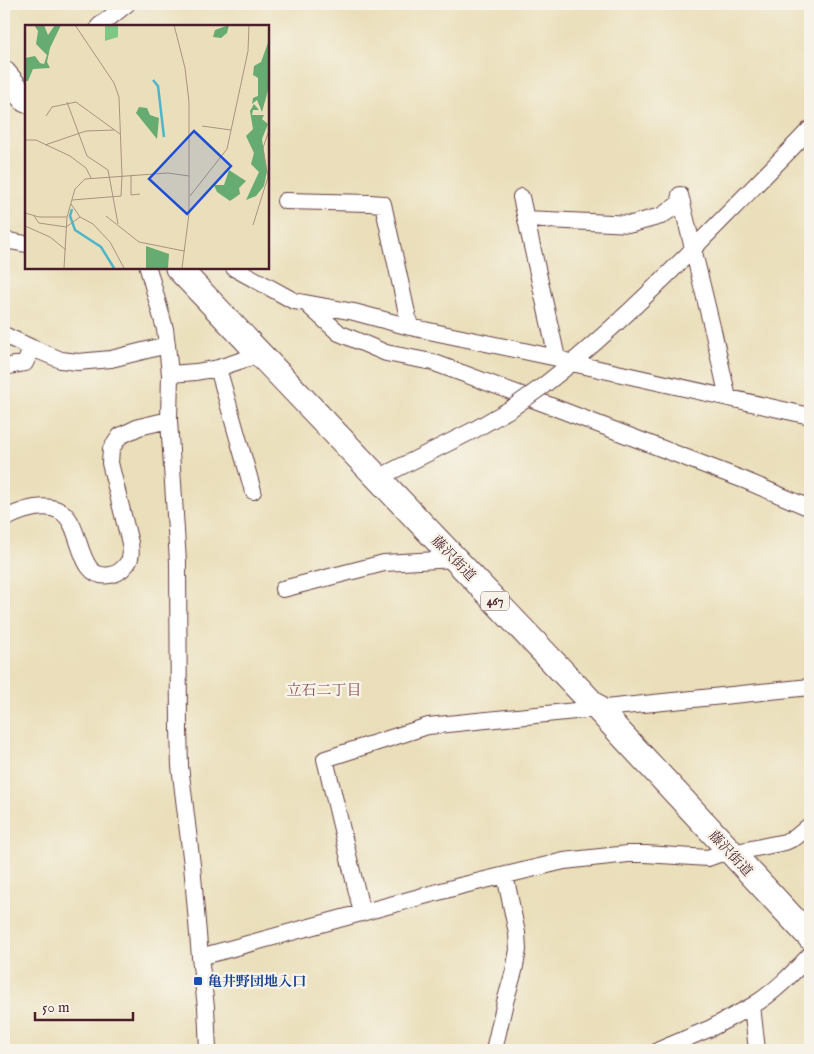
<svg xmlns="http://www.w3.org/2000/svg" width="814" height="1054" font-family="'IM FELL English','Noto Serif JP',serif">
<style>
.lines{fill:none;stroke-linecap:round;stroke-linejoin:round}
.minor-casing{stroke:#623c40;stroke-width:18}
.highway-casing{stroke:#623c40;stroke-width:27}
.minor{stroke:#fff;stroke-width:16}
.highway{stroke:#fff;stroke-width:25}
.minor-bridge-casing{stroke:#623c40;stroke-width:18;stroke-linecap:butt}
.minor-bridge{stroke:#fff;stroke-width:16}
.transit-dot{fill:#1a4fb4;stroke:#f7f3e8;stroke-width:2}
.labels{text-anchor:middle;stroke-width:5;stroke-linejoin:round;paint-order:stroke}
.shield{fill:#f7f3e8;stroke:#7e5f64;stroke-width:1}
.shield-label{font-size:12px;font-weight:bold;fill:#4a1f2b}
.street-label{font-size:14px;fill:#4a1f2b;stroke:#f7f3e8}
.transit-label{font-size:14px;font-weight:bold;fill:#164399;stroke:#f7f3e8;text-anchor:start}
.neighbourhood-label{font-size:15px;fill:#874e50;stroke:#f7f3e8}
.inset-river{fill:none;stroke:#4db6cb;stroke-width:2.5}
.inset-road{fill:none;stroke:#aa9281;stroke-width:1}
.view{fill:#1d4ed8;fill-opacity:0.15;stroke:#1d4ed8;stroke-width:2.5}
.inset-edge{fill:none;stroke:#4a1f2b;stroke-width:2.5}
</style>
<rect width="100%" height="100%" fill="#f7f3e8"/>
<filter id="ink" filterUnits="userSpaceOnUse"><feTurbulence type="fractalNoise" baseFrequency=".02" numOctaves="2"/><feDisplacementMap in="SourceGraphic" scale="10" xChannelSelector="R" yChannelSelector="G"/><feConvolveMatrix kernelMatrix="1 2 1 2 8 2 1 2 1" color-interpolation-filters="sRGB"/></filter>
<filter id="wash" filterUnits="userSpaceOnUse"><feTurbulence type="fractalNoise" baseFrequency=".0096" numOctaves="4" result="noise"/><feDisplacementMap in="SourceGraphic" scale="20" xChannelSelector="R" yChannelSelector="G"/><feGaussianBlur stdDeviation="1.12" result="paint"/><feColorMatrix in="noise" values="0 0 0 0 0 0 0 0 0 0 0 0 0 0 0 0 0 1.4 0 .05"/><feComposite in="paint" operator="in"/></filter>
<g filter="url(#wash)">
<rect width="100%" height="100%" fill="#eadfba"/>
</g>
<g filter="url(#ink)">
<g class="lines">
<defs>
<path id="minor" d="M99,26l28,-22
M680,195l34,140 14,63
M521,197l36,161
M285,201l85,2 13,1 27,123
M526,219l106,5 29,-8 21,-14
M4,240l22,4
M148,268l17,61 2,16 3,29 -1,46 9,142 1,166 1,38 12,99 8,92 6,50 2,43
M234,268l60,33 60,11 56,15 147,31 15,5 238,53
M308,305l31,28 47,20 46,9 111,41 201,77 66,28
M4,335l28,13 -7,15 -21,4
M32,348l29,12 17,2 33,-3 56,-14
M218,368l35,123
M170,374l26,-2 22,-4 43,-14
M543,386c54,-42 103,-89 151,-138 39,-40 78,-79 116,-119
M378,478l96,-48 38,-22
M4,519c16,-8 42,-18 59,-6 20,15 14,68 47,62 7,-1 12,-5 16,-10 6,-6 5,-14 4,-22l-20,-80 1,-14 9,-13 19,-9 30,-7
M283,589l101,-26 71,-4
M362,913l-37,-154 103,-33 382,-39
M200,957l260,-71 104,-25 64,-7h17l63,4 11,-4 13,-1 53,-11 11,-5 14,-12
M494,1050l11,-48 9,-31 4,-21 -1,-17 -12,-58
M659,1050l52,-22 41,-22
M757,1050l-5,-44c23,-14 40,-32 58,-51"/>
<path id="highway" d="M4,74l22,26
M178,268l419,440 213,229"/>
</defs>
<!-- minor casing -->
<use href="#minor" class="minor-casing"/>
<!-- highway casing -->
<use href="#highway" class="highway-casing"/>
<!-- minor -->
<use href="#minor" class="minor"/>
<!-- highway -->
<use href="#highway" class="highway"/>
<defs>
<path id="minor-bridge" d="M512,408l31,-22"/>
</defs>
<!-- minor-bridge casing -->
<use href="#minor-bridge" class="minor-bridge-casing"/>
<!-- minor-bridge -->
<use href="#minor-bridge" class="minor-bridge"/>
</g>
</g>
<!-- markers -->
<rect class="transit-dot" x="193" y="976" width="10" height="10" rx="2.5"/>
<g class="labels">
<!-- shield labels -->
<rect class="shield" x="481" y="591.5" width="28" height="19" rx="4"/>
<g class="shield-label">
<text x="495" y="605">467</text>
</g>
<!-- street labels -->
<g class="street-label">
<text transform="translate(454 558) rotate(46)" y="5">藤沢街道</text>
<text transform="translate(731 853) rotate(47)" y="5">藤沢街道</text>
</g>
<!-- transit labels -->
<g class="transit-label">
<text x="208" y="986">亀井野団地入口</text>
</g>
<!-- neighbourhood labels -->
<g class="neighbourhood-label">
<text x="324" y="695">立石二丁目</text>
</g>
</g>
<!-- overview -->
<g transform="translate(25 25)">
<rect width="244" height="244" fill="#eadfba"/>
<path d="M80,0h13v12l-13,4z" fill="#7dc885"/>
<path d="M9,0h10l4,10 7,-10h6l-11,23 -3,14 3,6 -17,1 -5,12h-3v-23l10,-2 5,7 4,1 3,-9 -11,-11 2,-13zM204,0l-2,8 -6,5 -8,-1 2,-7zM244,15v47l-7,25 -5,-12 -5,4 1,-6 5,-2v-18l-5,-3 1,-9 7,-4zM229,79l5,6h-6l-1,5h12l-2,4 6,5 -6,15 5,32 -3,15 -8,10 -10,4 13,-28 -8,-8 3,-11 -8,-17 7,-7 -3,-18zM114,82l8,1 3,7 9,3 -2,21 -21,-26zM204,145l17,11 -7,7 1,6 -10,7 -13,-9 -3,-7h10zM121,221l23,8 -1,14h-22z" fill="#66ac72"/>
<path class="inset-river" d="M128,55l5,6 6,51M47,184l-2,7 5,14 26,17 13,21"/>
<path class="inset-road" d="M149,0l11,43 4,34v112l-7,54M42,77l20,54 21,14 10,54M21,91l6,-9 24,-5 44,32M177,101l29,4M0,115h11l34,16 16,12 5,10M20,120l41,-14 28,-1M106,150v20l9,-1M165,171l37,-47 21,-98 1,-26M47,175l49,-4 1,-20 -3,-79 -5,-14 -39,-58M46,179l9,13M0,188l14,4h28M9,191l5,7 27,4 14,-10M81,191l33,26 45,9M55,192l13,7 17,18 14,26M228,200l15,-48 -5,-29 6,-18M0,201l25,11 16,13M39,243l3,-51 8,-28 10,-10 83,-6 21,3"/>
<path class="view" d="M169,106l37,35 -44,48 -38,-35z"/>
<rect width="244" height="244" class="inset-edge"/>
</g>
<!-- margin -->
<rect width="814" height="1054" fill="none" stroke="#f7f3e8" stroke-width="20"/>
<!-- scale -->
<path d="M35 1012v8h98v-8" fill="none" stroke="#4a1f2b" stroke-width="2.5"/>
<text x="42" y="1012" font-size="15" fill="#4a1f2b" stroke="#f7f3e8" stroke-width="4" paint-order="stroke">50 m</text>
</svg>
